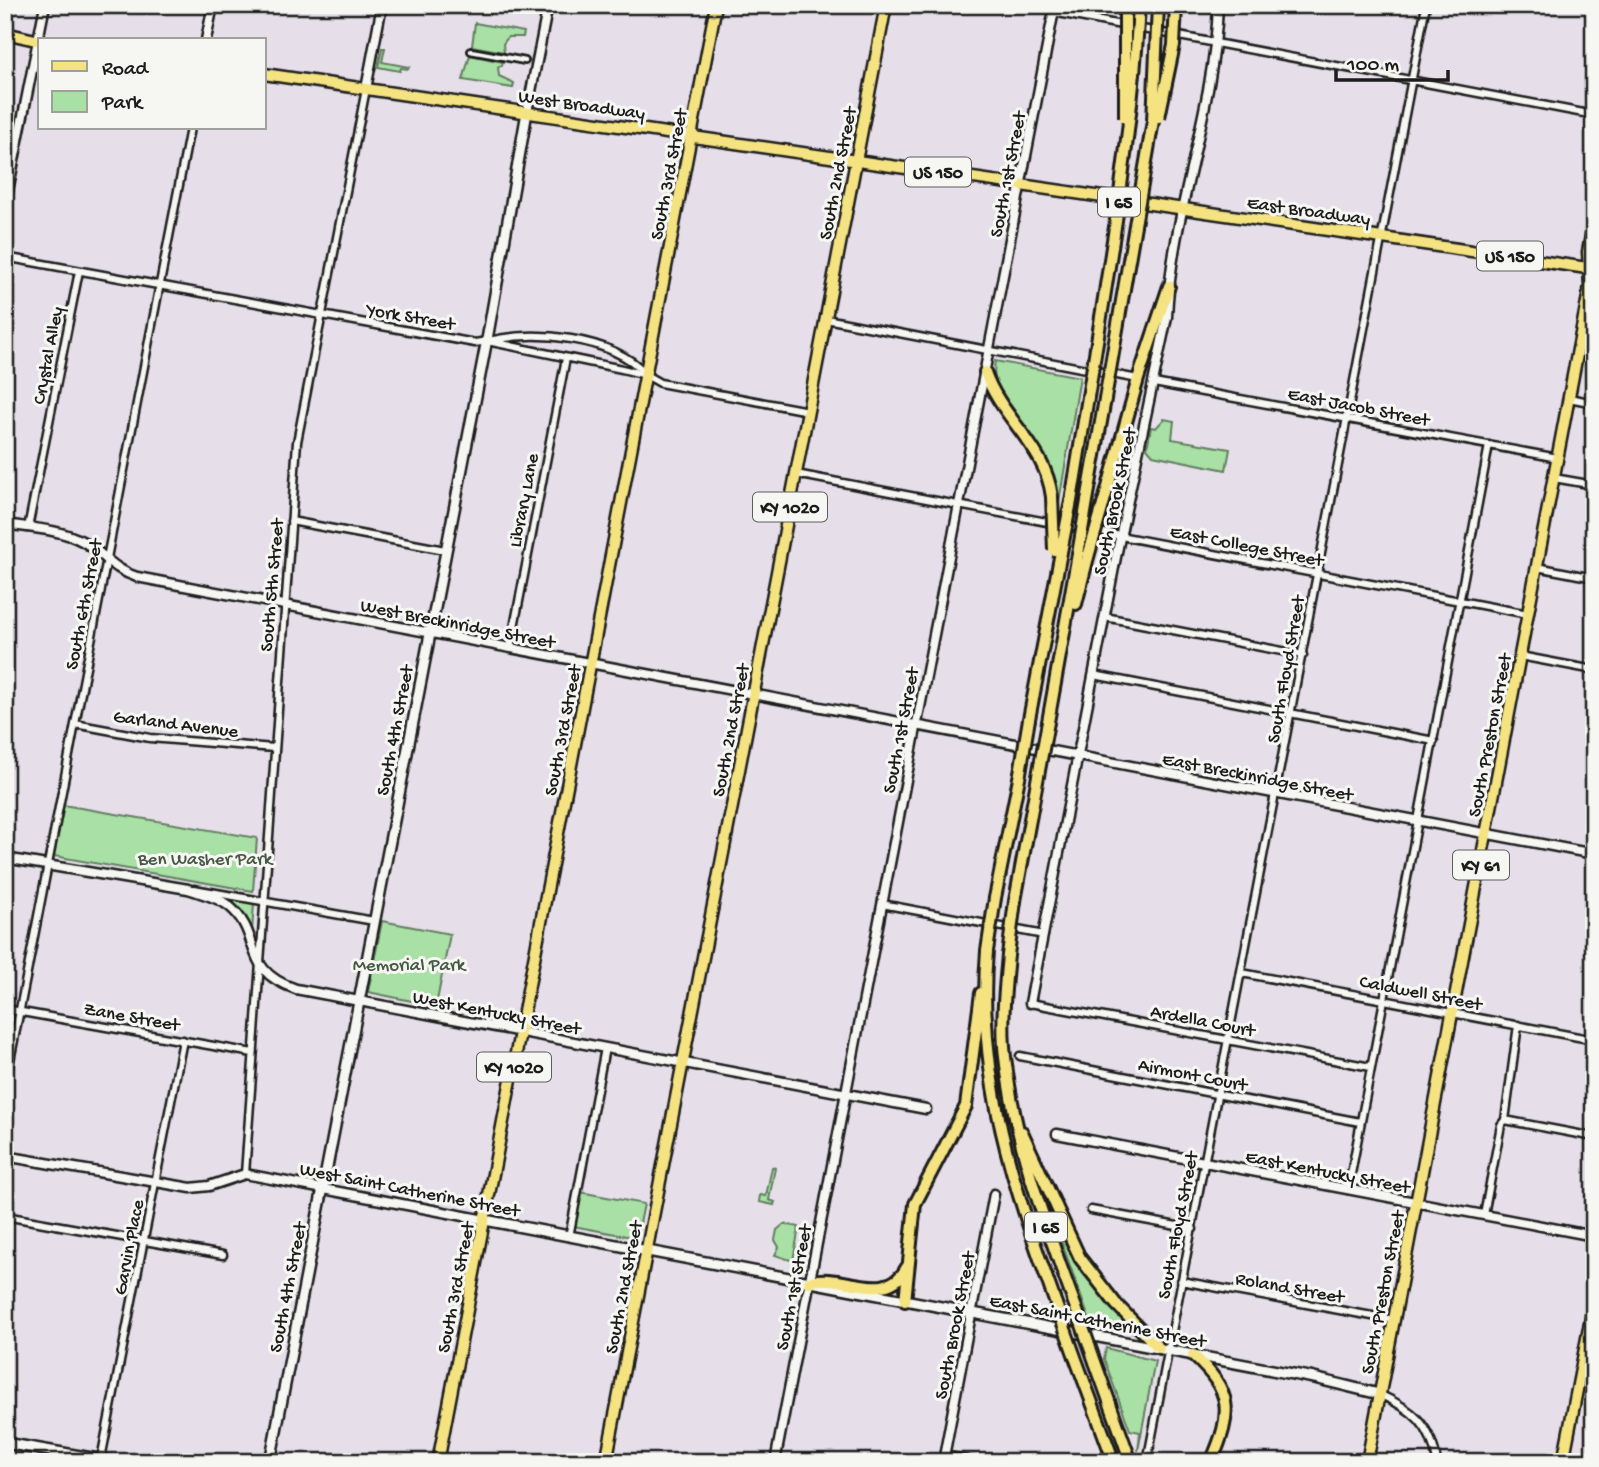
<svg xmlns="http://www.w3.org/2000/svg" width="1599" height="1467" font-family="'Gochi Hand',sans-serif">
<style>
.green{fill:#a8e0a5;stroke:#627e60;stroke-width:2}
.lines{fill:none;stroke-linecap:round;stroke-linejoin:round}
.pedestrian-casing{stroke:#1c1c1c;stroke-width:10}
.minor-casing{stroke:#1c1c1c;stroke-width:11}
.tertiary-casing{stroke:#1c1c1c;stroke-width:13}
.secondary-casing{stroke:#1c1c1c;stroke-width:14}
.primary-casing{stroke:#1c1c1c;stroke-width:15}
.motorway-casing{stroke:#1c1c1c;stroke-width:16}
.pedestrian{stroke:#f6f6f2;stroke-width:4.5}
.minor{stroke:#f6f6f2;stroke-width:6}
.tertiary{stroke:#f6f6f2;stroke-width:8}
.secondary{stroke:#f6f6f2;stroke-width:9}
.primary{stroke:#f5e382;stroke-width:10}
.motorway{stroke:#f5e382;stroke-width:10}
.motorway-bridge-casing{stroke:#1c1c1c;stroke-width:16;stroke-linecap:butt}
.motorway-bridge{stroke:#f5e382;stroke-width:10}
.labels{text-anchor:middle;stroke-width:6;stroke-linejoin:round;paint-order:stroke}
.shield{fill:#f6f6f2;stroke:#5d5d5c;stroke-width:2}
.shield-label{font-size:18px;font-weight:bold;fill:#1c1c1c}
.street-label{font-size:19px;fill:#1c1c1c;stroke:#f6f6f2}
.park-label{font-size:19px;fill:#465745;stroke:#f6f6f2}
</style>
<rect width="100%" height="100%" fill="#e6dfea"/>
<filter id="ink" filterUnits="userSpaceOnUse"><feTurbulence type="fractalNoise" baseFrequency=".0143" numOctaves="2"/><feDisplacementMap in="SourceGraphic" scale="14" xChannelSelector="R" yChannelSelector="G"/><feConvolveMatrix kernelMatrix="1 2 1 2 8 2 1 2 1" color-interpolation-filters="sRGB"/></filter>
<g filter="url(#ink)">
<!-- green -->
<path class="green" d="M475,23l49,9 -1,5h-15l-5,7 1,8 -32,-6z
M382,48h3l-3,14 27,5 -1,2 -7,-1 -1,3 -22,-4z
M470,55l33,7 -1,4 -4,1 1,9 15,7 -1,5 -50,-8z
M995,361l85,16 -23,137c0,-28 -7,-50 -22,-73 -18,-27 -46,-44 -40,-80z
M1164,419l10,2 -2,18 58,10 -4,21 -73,-15 -6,-7 4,-21 5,1z
M63,805l194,33 -4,53 -199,-35z
M235,899l19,4 -2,29 -19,-27z
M382,921l68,13 -14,72 -68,-14z
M772,1167l3,1 -6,32 6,2 -1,3 -15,-3 1,-7 6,1z
M1042,1188l22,53 20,34 56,58 -49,-9z
M580,1192l64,12 -7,34 -64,-12z
M784,1224l15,3 -6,34 -18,-6 4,-8 -4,-7 2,-10z
M1106,1348l49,13 -17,90 2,-19 -10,-2 -26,-71z"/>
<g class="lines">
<defs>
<path id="pedestrian" d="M471,51l54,10"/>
<path id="minor" d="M1053,12l541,103
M5,257l470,86 12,-2 135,28 24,6 14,8 148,28
M826,319l312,60
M488,341c47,-11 122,-5 157,32
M1154,383l404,75
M1569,398l25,5
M796,474l732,140
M1554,478l40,7
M291,521l154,29
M28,528l51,-257
M1537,567l57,11
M1105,617l198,38
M510,648l56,-290
M1520,656l74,14
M1094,675l340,66
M75,724l75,14 124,10
M194,889l180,32
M882,904l162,31
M1242,973l352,67
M1030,1003l341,64
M5,1009l248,44
M1020,1056l340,66
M5,1087l185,-959
M1505,1120l89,17
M245,1174l52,-732 69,-353
M1348,1190l141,-745
M1091,1210l102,19
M1484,1215l17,-90 4,-5 13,-95
M5,1216l218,39
M569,1237l36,-189
M1181,1281l213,39
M1379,1394c33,15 52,30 58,68
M944,1455l33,7
M101,1459l82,-419
M1147,1462l279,-1457"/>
<path id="tertiary" d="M206,40l7,-35
M366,89l16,-84
M527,112l21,-107
M5,206l40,-201
M5,524c24,4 55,5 77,17 21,11 31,29 55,36l1457,277
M5,858l183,31c14,5 30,8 41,17 35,29 10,64 67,83l630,120
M1030,1003l87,-451 50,-235c4,-102 48,-210 51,-312
M1057,1134l537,102
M5,1156l186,32 18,-2 36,-12 240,46
M775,1462l280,-1457
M943,1462l51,-268"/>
<path id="secondary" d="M485,1220l829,158 65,16
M5,1443l110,19
M270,1462l218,-1128 39,-222"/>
<path id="primary" d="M5,33l35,8
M264,74l1330,195
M438,1462l278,-1457
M606,1462l280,-1457
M1367,1462l223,-1176 -2,-34 6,-32
M1563,1462l31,-160"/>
<path id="motorway" d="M985,372c16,47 61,74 67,125
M1071,501l17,-104
M1087,501l18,-102
M1103,505l35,-126 31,-93
M1076,604l12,-47
M1029,719l32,-167
M1048,722l30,-168
M995,898l25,-125
M1015,901l23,-125
M987,951c-11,125 27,237 69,353
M1008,955c-3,33 -7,69 -3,102 10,88 41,169 71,251
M1022,1132l58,126 36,46 43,44
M809,1282c32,-11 78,25 98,-15
M905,1301l10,-97 51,-98 15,-113
M1193,1355c40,37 40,57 18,107
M1075,1357l39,105
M1095,1362l36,100"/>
</defs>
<!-- pedestrian casing -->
<use href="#pedestrian" class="pedestrian-casing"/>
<!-- minor casing -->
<use href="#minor" class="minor-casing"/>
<!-- tertiary casing -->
<use href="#tertiary" class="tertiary-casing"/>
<!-- secondary casing -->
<use href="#secondary" class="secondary-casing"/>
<!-- primary casing -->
<use href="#primary" class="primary-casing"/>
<!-- motorway casing -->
<use href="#motorway" class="motorway-casing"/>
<!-- pedestrian -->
<use href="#pedestrian" class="pedestrian"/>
<!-- minor -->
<use href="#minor" class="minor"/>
<!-- tertiary -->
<use href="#tertiary" class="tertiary"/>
<!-- secondary -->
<use href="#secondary" class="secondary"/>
<!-- primary -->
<use href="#primary" class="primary"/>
<!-- motorway -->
<use href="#motorway" class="motorway"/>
<defs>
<path id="motorway-bridge" d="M1125,5v113
M1159,117l15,-72 2,-40
M1088,397c21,-130 44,-260 51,-392
M1105,399l48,-278 5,-116
M1052,497l2,53
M1061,552l10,-51
M1078,554l9,-53
M1088,557l15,-52
M1020,773l9,-54
M1038,776l10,-54
M987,951l8,-53
M1008,955l7,-54
M1056,1304l19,53
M1076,1308l19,54"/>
</defs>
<!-- motorway-bridge casing -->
<use href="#motorway-bridge" class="motorway-bridge-casing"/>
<!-- motorway-bridge -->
<use href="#motorway-bridge" class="motorway-bridge"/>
</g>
</g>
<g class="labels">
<!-- shield labels -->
<g class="shield">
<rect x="905" y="157.5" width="66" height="29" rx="5"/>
<rect x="1098" y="187.5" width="42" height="29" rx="5"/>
<rect x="1477" y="241.5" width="66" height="29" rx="5"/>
<rect x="753" y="492.5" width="74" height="29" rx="5"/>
<rect x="1453" y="850.5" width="56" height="29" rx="5"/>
<rect x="477" y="1052.5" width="74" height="29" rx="5"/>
<rect x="1025" y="1212.5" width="42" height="29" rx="5"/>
</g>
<g class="shield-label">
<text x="938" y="178">US 150</text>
<text x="1119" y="208">I 65</text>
<text x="1510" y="262">US 150</text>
<text x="790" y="513">KY 1020</text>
<text x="1481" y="871">KY 61</text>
<text x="514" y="1073">KY 1020</text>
<text x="1046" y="1233">I 65</text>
</g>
<!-- street labels -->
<g class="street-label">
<text transform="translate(582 103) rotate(8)" y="7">West Broadway</text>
<text transform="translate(836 173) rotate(-79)" y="7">South 2nd Street</text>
<text transform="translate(667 174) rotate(-79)" y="7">South 3rd Street</text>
<text transform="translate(1006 174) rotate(-79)" y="7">South 1st Street</text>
<text transform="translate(1309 209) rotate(8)" y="7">East Broadway</text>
<text transform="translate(411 315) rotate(10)" y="7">York Street</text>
<text transform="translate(46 355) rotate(-79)" y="7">Crystal Alley</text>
<text transform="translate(1359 405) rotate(11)" y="7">East Jacob Street</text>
<text transform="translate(522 500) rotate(-79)" y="7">Library Lane</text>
<text transform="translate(1113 501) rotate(-78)" y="7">South Brook Street</text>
<text transform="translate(1247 544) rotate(11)" y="7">East College Street</text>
<text transform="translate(270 585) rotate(-85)" y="7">South 5th Street</text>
<text transform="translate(82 604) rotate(-79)" y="7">South 6th Street</text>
<text transform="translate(458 622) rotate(11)" y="7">West Breckinridge Street</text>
<text transform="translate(1284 669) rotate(-80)" y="7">South Floyd Street</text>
<text transform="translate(176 722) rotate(7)" y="7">Garland Avenue</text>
<text transform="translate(393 730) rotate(-79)" y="7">South 4th Street</text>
<text transform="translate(561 730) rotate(-79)" y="7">South 3rd Street</text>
<text transform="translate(729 730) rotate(-79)" y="7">South 2nd Street</text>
<text transform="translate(899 730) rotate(-79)" y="7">South 1st Street</text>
<text transform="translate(1488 735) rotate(-79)" y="7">South Preston Street</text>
<text transform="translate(1258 775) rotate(11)" y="7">East Breckinridge Street</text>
<text transform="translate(1421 991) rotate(11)" y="7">Caldwell Street</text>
<text transform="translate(497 1011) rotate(11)" y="7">West Kentucky Street</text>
<text transform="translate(132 1015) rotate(10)" y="7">Zane Street</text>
<text transform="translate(1203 1019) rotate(11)" y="7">Ardella Court</text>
<text transform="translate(1193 1073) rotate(11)" y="7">Airmont Court</text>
<text transform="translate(1328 1170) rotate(11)" y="7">East Kentucky Street</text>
<text transform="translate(410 1188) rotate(11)" y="7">West Saint Catherine Street</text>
<text transform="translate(1176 1225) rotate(-79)" y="7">South Floyd Street</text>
<text transform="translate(127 1247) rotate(-79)" y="7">Garvin Place</text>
<text transform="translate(1290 1286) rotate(10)" y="7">Roland Street</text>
<text transform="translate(286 1287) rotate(-79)" y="7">South 4th Street</text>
<text transform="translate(454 1287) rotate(-79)" y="7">South 3rd Street</text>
<text transform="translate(622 1287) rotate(-79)" y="7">South 2nd Street</text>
<text transform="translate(792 1287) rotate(-79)" y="7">South 1st Street</text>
<text transform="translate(1381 1292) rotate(-79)" y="7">South Preston Street</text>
<text transform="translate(1098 1319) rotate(11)" y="7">East Saint Catherine Street</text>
<text transform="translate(953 1325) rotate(-79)" y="7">South Brook Street</text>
</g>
<!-- park labels -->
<g class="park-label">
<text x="205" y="864">Ben Washer Park</text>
<text x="409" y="970">Memorial Park</text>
</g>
</g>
<!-- margin -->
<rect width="1599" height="1467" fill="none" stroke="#f6f6f2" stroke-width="28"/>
<rect x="14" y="14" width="1571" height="1439" fill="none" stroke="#1c1c1c" stroke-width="2.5" filter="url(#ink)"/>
<!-- legend -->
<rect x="38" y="38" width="228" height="91" fill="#f6f6f2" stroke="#9f9f9c" stroke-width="2"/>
<rect x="52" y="61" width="35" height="10" fill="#f5e382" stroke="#9f9f9c" stroke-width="2"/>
<text x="102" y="74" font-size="21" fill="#1c1c1c">Road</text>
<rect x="52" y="91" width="35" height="21" fill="#a8e0a5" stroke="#9f9f9c" stroke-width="2"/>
<text x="102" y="108" font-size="21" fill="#1c1c1c">Park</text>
<!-- scale -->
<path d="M1336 70v10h112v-10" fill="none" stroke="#1c1c1c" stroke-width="3.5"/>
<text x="1347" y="70" font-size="21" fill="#1c1c1c" stroke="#f6f6f2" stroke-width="5" paint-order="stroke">100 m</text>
</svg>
